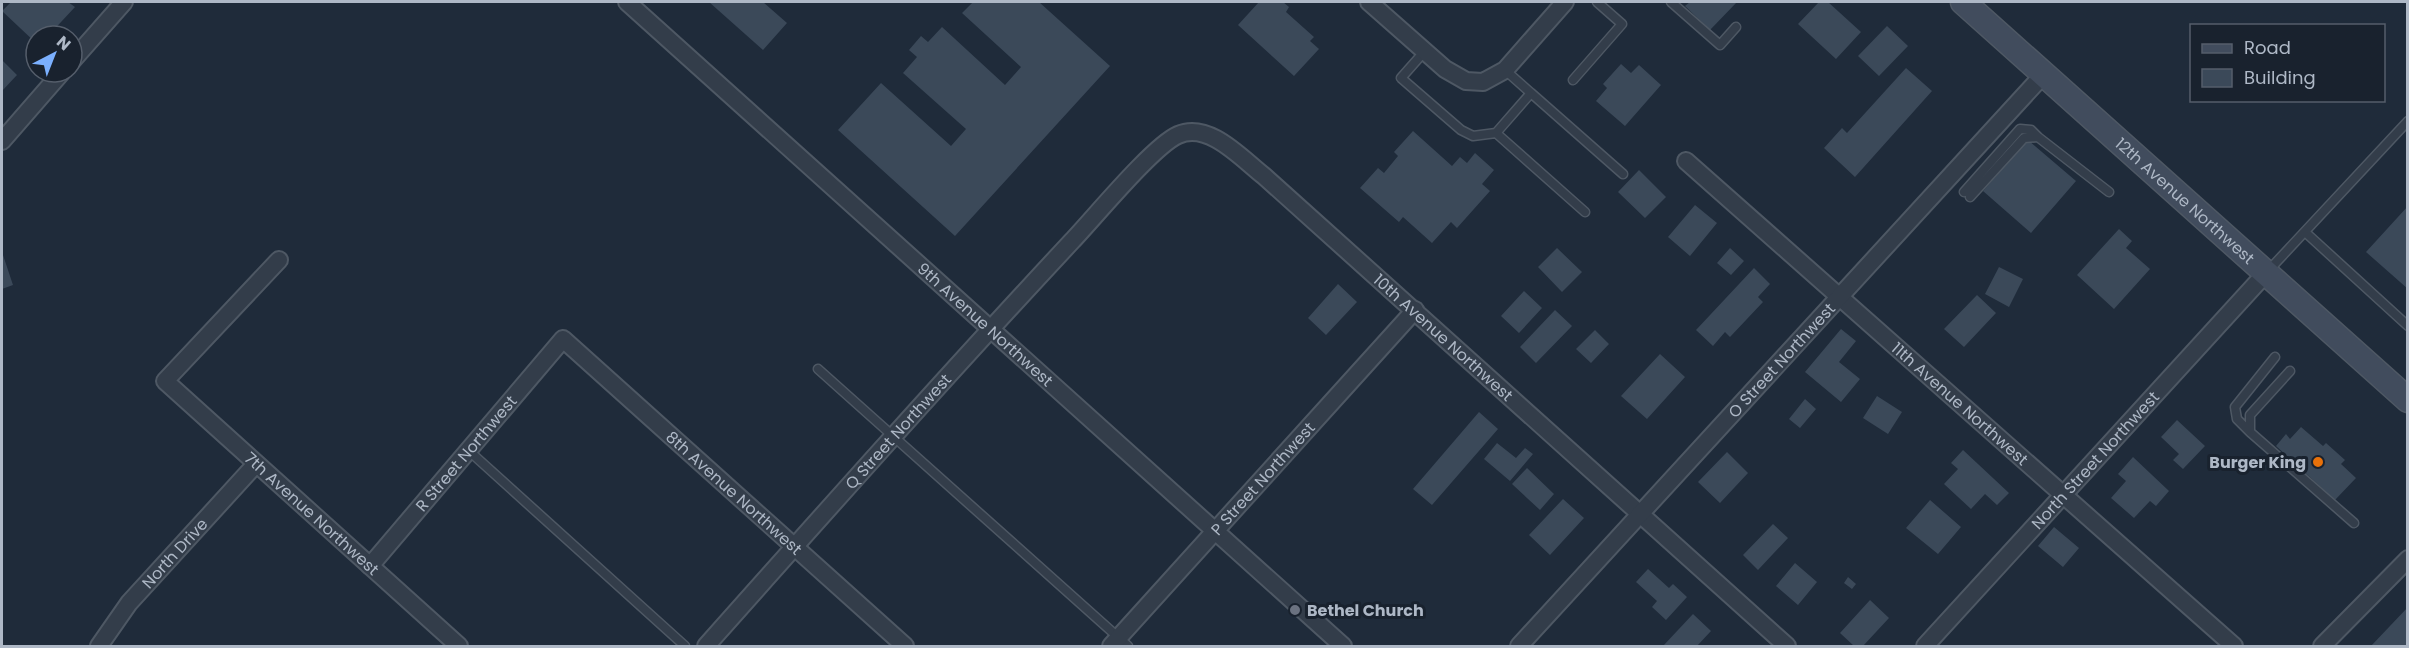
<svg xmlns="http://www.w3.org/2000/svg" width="2409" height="648" font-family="Poppins,sans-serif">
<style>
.building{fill:#3b4959}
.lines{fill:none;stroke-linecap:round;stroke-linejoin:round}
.service-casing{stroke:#4e5864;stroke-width:11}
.minor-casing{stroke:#4e5864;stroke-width:20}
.secondary-casing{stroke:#4e5864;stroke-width:27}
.service{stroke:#333d4a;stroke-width:8}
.minor{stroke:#333d4a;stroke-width:16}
.secondary{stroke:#414c5d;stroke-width:24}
.food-dot{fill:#e8710a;stroke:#19222e;stroke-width:2}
.worship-dot{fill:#6b7280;stroke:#19222e;stroke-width:2}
.labels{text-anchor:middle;stroke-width:6;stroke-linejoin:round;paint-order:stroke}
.street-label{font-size:16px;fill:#aeb8c6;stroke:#19222e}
.poi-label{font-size:16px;font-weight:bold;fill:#aeb8c6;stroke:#19222e;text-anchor:end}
</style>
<rect width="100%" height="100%" fill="#1f2b3a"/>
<!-- building -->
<path class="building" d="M11,2h57l7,5 -27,29h-12v7l-34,-32z
M709,2h54l24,21 -24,27z
M973,2h66l71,64 -155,170 -117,-106 43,-47 70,63 15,-17 -63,-56 14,-16 -8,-7 12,-14 7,6 14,-15 63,58 16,-18 -59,-54z
M1259,2h24l6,5 -3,5 28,25 -4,4 9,8 -25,27 -56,-51z
M1690,2h47l-27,28 -25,-24z
M1819,2h9l33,30 -25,27 -38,-35z
M1887,26l21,20 -29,30 -21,-20z
M2,60l15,15 -15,16z
M1621,64l10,9 8,-8 22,20 -36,41 -29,-25 11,-13 -4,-4z
M1906,68l26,23 -77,86 -31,-29 18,-20 5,5z
M1413,131l39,35 8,-9 7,6 8,-10 19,17 -12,14 8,7 -33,37 -6,-6 -19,21 -29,-26 -4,5 -39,-34 18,-20 6,5 14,-17 -4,-4z
M2028,140l48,41 -45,52 -48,-42 21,-24 -12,-10 11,-13 12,10z
M1639,170l27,27 -21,21 -27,-26z
M1695,205l22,18 -27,33 -22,-19z
M2408,206v83l-42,-37z
M2119,229l13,12 -6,7 24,21 -36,40 -37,-34z
M1557,248l25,24 -20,20 -24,-25z
M1730,248l14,13 -13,14 -14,-12z
M2,252l11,33 -11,4z
M1999,267l24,12 -14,28 -24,-13z
M1754,268l16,16 -12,13 5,5 -33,35 -5,-5 -12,14 -17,-16z
M1338,284l19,18 -31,33 -18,-17z
M1524,291l18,17 -23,25 -18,-17z
M1977,295l19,18 -32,34 -20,-18z
M1555,310l17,16 -36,37 -16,-16z
M1841,329l15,12 -17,21 21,17 -19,23 -36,-30z
M1595,330l14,14 -18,19 -15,-14z
M1660,354l25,23 -38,42 -26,-23z
M1877,396l25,16 -14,22 -25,-16z
M1805,399l11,10 -16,19 -11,-9z
M1479,412l19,17 -66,76 -19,-16z
M2177,420l28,26 -22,23 -10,-9 6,-6 -18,-17z
M2301,427l22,19 3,-3 19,17 -4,4 15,14 -21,22 -59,-54 10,-12 4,5z
M1497,443l19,15 9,-10 8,6 -23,27 -26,-22z
M1963,450l46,43 -12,12 -12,-11 -14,15 -27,-25 14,-15 -7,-6z
M1727,452l21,21 -28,30 -22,-21z
M2133,457l36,34 -13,15 -6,-5 -16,17 -23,-20 15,-17 -8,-7z
M1527,468l27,26 -14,16 -28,-26z
M1563,499l21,19 -34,37 -21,-20z
M1930,500l31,27 -23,27 -32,-26z
M1773,524l15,14 -30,32 -15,-15z
M2054,527l25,21 -16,19 -25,-21z
M1795,563l22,19 -19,23 -22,-19z
M1648,569l21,19 4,-4 14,13 -21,23 -14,-13 5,-6 -21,-19z
M1848,577l8,7 -4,5 -8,-6z
M1870,600l19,18 -26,28h-9l-14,-13z
M2408,607v39h-37z
M1693,614l18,17 -14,15h-34z"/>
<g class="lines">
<defs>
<path id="service" d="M1671,2l49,43 16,-18
M1424,52l-23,26 60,52 12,6 23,-3 35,-40 -26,-23
M1573,80l49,-56 -25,-22
M1531,93l92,81
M1496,133l89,79
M1964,192l56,-63 11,1 7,7
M1970,197l54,-59 14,-1 71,55
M2305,232l103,94
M2268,271l140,-150
M818,369l310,277
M2290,371l-40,44v17l104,91
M2250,432l-13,-13 -2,-12 40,-50
M468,450l217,196"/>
<g id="minor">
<path id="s1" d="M627,2l716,644"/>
<path d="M1369,2l76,67 21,12 17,1 22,-12 60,-68"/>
<path d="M72,61l52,-59"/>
<path d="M2,141l60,-69"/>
<path id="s2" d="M1686,161l548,485"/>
<path id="s3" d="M279,260l-114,121 294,265"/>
<path id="s4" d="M370,566l193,-227 342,307"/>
<path id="s5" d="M99,646l30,-43 127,-139"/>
<path id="s6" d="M706,646c121,-136 242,-272 366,-405 22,-23 81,-95 106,-106 31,-14 64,24 86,41l523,470"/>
<path id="s7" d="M1111,646l304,-336"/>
<path id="s8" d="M1519,646l525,-572"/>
<path id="s9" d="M1925,646l341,-373"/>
<path d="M2322,646l86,-87"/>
</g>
<g id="secondary">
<path id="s10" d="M1963,2l445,398"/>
</g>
</defs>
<!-- service casing -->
<use href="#service" class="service-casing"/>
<!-- minor casing -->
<use href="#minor" class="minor-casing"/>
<!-- secondary casing -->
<use href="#secondary" class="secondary-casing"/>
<!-- service -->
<use href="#service" class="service"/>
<!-- minor -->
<use href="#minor" class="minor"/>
<!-- secondary -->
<use href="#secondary" class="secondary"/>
</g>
<!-- markers -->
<circle class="food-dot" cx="2318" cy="462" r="6"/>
<circle class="worship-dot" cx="1295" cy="610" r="6"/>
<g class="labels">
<!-- street labels -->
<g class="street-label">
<text dy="6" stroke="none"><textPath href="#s10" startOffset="298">12th Avenue Northwest</textPath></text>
<text dy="6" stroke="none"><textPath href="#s1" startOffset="482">9th Avenue Northwest</textPath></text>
<text dy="6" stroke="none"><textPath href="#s6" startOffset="1038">10th Avenue Northwest</textPath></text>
<text dy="6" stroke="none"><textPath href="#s8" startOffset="388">O Street Northwest</textPath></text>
<text dy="6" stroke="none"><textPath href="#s2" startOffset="366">11th Avenue Northwest</textPath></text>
<text dy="6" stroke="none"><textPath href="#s6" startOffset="288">Q Street Northwest</textPath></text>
<text dy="6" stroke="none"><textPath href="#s4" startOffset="148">R Street Northwest</textPath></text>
<text dy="6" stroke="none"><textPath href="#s9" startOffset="252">North Street Northwest</textPath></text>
<text dy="6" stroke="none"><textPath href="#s7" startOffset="226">P Street Northwest</textPath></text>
<text dy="6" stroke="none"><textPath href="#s4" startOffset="528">8th Avenue Northwest</textPath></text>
<text dy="6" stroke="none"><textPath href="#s3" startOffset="364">7th Avenue Northwest</textPath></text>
<text dy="6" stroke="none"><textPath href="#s5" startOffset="120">North Drive</textPath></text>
</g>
<!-- poi labels -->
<g class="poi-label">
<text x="2306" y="468">Burger King</text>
<text x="1307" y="616" text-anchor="start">Bethel Church</text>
</g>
</g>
<!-- border -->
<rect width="2409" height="648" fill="none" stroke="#aeb8c6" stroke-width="6"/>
<!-- legend -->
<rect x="2190" y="24" width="195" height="78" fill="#19222e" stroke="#555e6b" stroke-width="1.5"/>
<rect x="2202" y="44" width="30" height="9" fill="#414c5d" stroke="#555e6b" stroke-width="1.5"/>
<text x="2244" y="54" font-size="18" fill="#aeb8c6">Road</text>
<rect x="2202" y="69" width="30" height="18" fill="#3b4959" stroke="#555e6b" stroke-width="1.5"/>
<text x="2244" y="84" font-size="18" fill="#aeb8c6">Building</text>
<!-- north arrow -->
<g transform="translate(54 54) rotate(42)"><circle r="28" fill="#19222e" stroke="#555e6b" stroke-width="1.5"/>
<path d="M0-4.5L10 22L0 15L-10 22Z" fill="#7bb0fe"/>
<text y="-9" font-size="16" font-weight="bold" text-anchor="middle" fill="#aeb8c6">N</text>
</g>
</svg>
